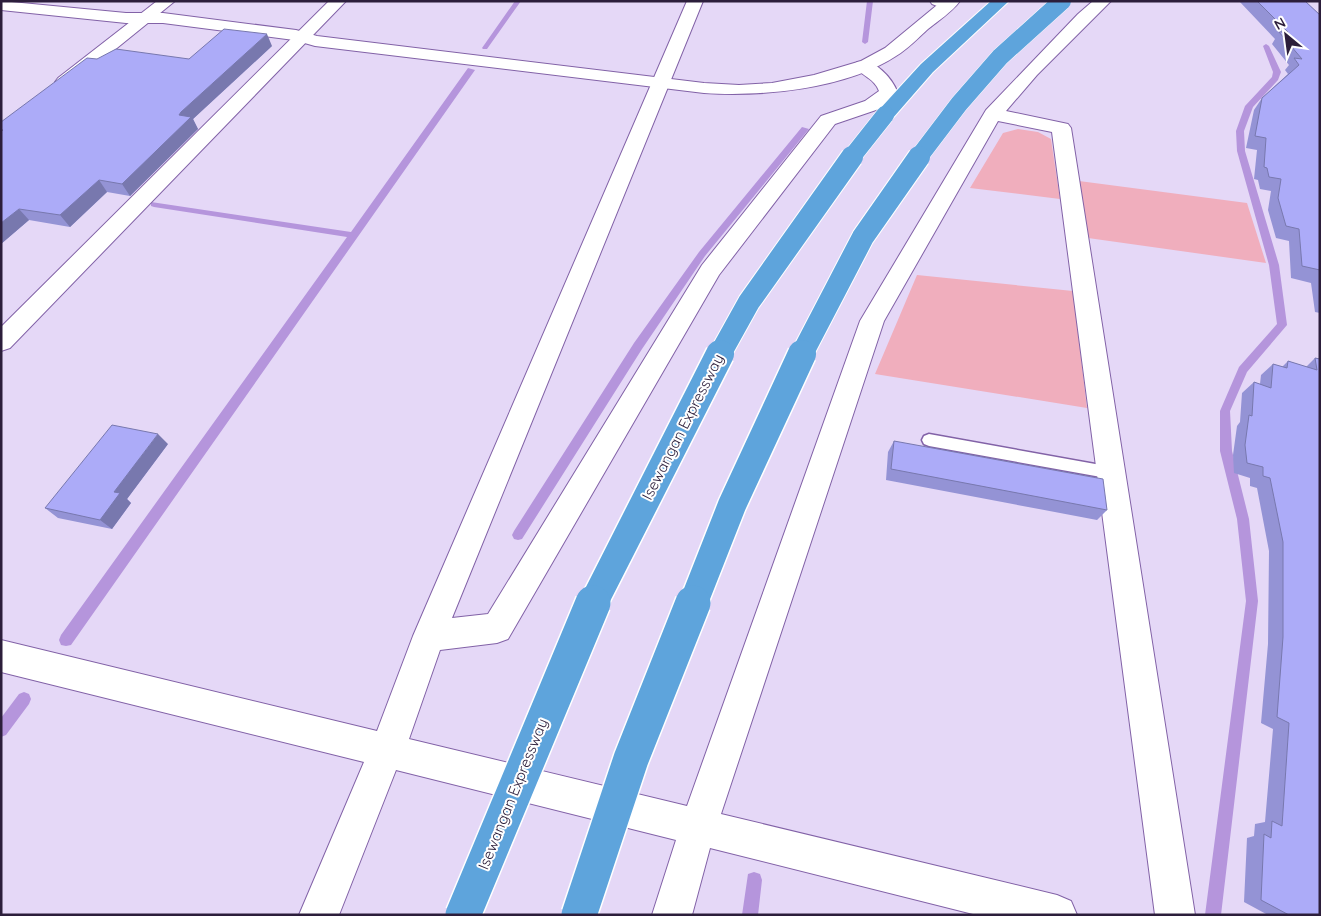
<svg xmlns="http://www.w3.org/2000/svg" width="1321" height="916" font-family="Quicksand,sans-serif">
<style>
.green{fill:#f0aebd}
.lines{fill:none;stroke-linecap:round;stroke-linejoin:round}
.stream{fill:#b595dc;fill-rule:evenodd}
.lane-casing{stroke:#8262a7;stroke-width:3}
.street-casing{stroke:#8262a7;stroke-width:2}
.secondary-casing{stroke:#8262a7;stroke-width:2}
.highway-casing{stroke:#fff;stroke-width:2}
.lane{fill:#fff;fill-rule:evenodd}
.street{fill:#fff;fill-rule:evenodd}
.secondary{fill:#fff;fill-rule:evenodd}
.highway{fill:#5ea4dc;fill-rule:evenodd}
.highway-bridge-far3-casing{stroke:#fff;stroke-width:19;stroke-linecap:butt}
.highway-bridge-far2-casing{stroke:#fff;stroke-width:24;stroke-linecap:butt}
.highway-bridge-far1-casing{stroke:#fff;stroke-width:31;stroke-linecap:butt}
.highway-bridge-casing{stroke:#fff;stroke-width:38;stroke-linecap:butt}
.highway-bridge-far3{stroke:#5ea4dc;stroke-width:18}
.highway-bridge-far2{stroke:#5ea4dc;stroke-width:22}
.highway-bridge-far1{stroke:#5ea4dc;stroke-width:28}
.highway-bridge{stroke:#5ea4dc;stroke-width:35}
.wall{fill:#9493d5}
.shaded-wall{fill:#7878ae}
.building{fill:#acabf8;stroke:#7878ae}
.labels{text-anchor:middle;stroke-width:4;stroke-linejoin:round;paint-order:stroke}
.street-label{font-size:15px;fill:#2c1e3b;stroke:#fff}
</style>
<rect width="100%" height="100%" fill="#e5d8f7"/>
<!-- green -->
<path class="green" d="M1018,129l20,3 13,7 9,60 -90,-11 33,-55z
M1079,181l168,22 19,60 -178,-25z
M917,275l156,16 14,117 -212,-34z"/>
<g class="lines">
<!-- stream -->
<path class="stream" d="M515,1h6l-34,48h-4l-1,-1z
M867,1h6l-5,41 -3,2 -3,-2z
M1266,44l3,2 12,26 -3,8 -25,27 -9,24 1,20 34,114 8,60 -40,47 -17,39 2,40 17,68 9,82 -37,314h-16l41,-314 -9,-82 -17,-68v-40l19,-44 38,-43 -8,-59 -32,-114 -1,-20 9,-25 27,-29 1,-5 -10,-26z
M468,68l7,2 -404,575 -5,1 -5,-1 -2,-5 2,-5 286,-398 -193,-30 -3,-1v-4l200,30z
M802,127l7,2 -104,127 -63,93 -120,190 -4,1 -4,-1 -2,-4 2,-4 120,-188 65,-91z
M24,692l5,2 2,5 -2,5 -23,31 -5,2v-19l18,-24z
M754,872l6,2 2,6 -4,35h-16l6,-41z"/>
<defs>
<path id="lane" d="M929,434l183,33 5,1 3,5 -3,5 -5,1 -183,-33 -5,-2 -2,-4 2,-4z"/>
<path id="street" d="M157,1h18l-105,85h-12l-3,-4 3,-4z
M329,1h17l-336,347 -9,3v-24z
M687,1h16l-251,617 36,-4 214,-349 119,-149 44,-15 14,-10c-4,-12 -17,-15 -25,-25l3,-4c18,-4 35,16 41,31l-19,16 -44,15 -116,151 -211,364 -11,4 -57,7 -31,89 278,67 173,-485 126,-211 92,-96 15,-13h18l-74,74 -31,36 62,13 3,4 124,787h-40l-103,-783 -54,-11 -114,200 -163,493 336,81 14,6 6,14h-100l-267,-67 -18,67h-40l24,-75 -280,-70 -57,145h-40l65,-153 -363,-90v-32l376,91 36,-95z
M930,1h22l3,4 -8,5 -15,-6z"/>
<path id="secondary" d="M1,1l125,12h37l133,17 21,6 387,47 35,2 33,-2 42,-8 47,-14 24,-13 57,-47h18c-8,11 -22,20 -32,28 -10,9 -20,20 -32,27 -50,33 -134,41 -192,37l-389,-47 -21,-6 -131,-17h-37l-125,-13z"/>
<path id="highway" d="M991,1h18l-76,71 -41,47h-14l-2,-4 2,-4 43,-47z"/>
</defs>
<!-- lane casing -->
<use href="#lane" class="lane-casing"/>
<!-- street casing -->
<use href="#street" class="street-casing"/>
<!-- secondary casing -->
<use href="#secondary" class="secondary-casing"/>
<!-- highway casing -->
<use href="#highway" class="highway-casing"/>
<!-- lane -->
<use href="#lane" class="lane"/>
<!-- street -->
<use href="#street" class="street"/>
<!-- secondary -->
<use href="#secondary" class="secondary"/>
<!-- highway -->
<use href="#highway" class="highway"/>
<defs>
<path id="highway-bridge-far3" d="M851,158l34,-43
M918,158l41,-54 41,-47 62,-56"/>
<path id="highway-bridge-far2" d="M719,356l30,-54 103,-145
M801,356l62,-119 56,-80"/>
<path id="highway-bridge-far1" d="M593,604l127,-250
M693,604l39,-99 70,-151"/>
<path id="highway-bridge" d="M463,915l130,-312
M579,915l52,-156 62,-156"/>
</defs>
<!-- highway-bridge-far3 casing -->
<use href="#highway-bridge-far3" class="highway-bridge-far3-casing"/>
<!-- highway-bridge-far2 casing -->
<use href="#highway-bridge-far2" class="highway-bridge-far2-casing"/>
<!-- highway-bridge-far1 casing -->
<use href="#highway-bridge-far1" class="highway-bridge-far1-casing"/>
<!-- highway-bridge casing -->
<use href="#highway-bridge" class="highway-bridge-casing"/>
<!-- highway-bridge-far3 -->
<use href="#highway-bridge-far3" class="highway-bridge-far3"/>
<!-- highway-bridge-far2 -->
<use href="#highway-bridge-far2" class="highway-bridge-far2"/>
<!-- highway-bridge-far1 -->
<use href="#highway-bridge-far1" class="highway-bridge-far1"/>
<!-- highway-bridge -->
<use href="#highway-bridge" class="highway-bridge"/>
</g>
<!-- wall -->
<path class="wall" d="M1239,1h66l15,14v298l-5,-1 -4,-29 -20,-5 -2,-37 -13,-3 -8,-28 3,-19 -11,-2 -2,-9 -4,-1 3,-29 -11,-2 8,-38 8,-12 26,-24 -3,-4 4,-5 -17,-21 3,-5z
M272,46l-79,73 5,10 -68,67 -23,-4 -37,35 -41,-7 -28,24v-122l96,-63h92z
M1315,358l5,1v556h-52l-24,-13 3,-64 7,-2 1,-12 10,-2 8,-93 -12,-6 7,-79 1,-93 -12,-63 -7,-2v-8l-16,-5 -1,-18 4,-29 3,-4 2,-29 12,-11 6,2 1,-9 12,-11 9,3 6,-6 18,6z
M894,441l213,69 -10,10 -211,-40 2,-28z
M168,444l-41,55 4,4 -19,26 -54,-11 -13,-10z"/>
<!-- shaded-wall -->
<path class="shaded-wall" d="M267,34l5,12 -79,73 5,10 -68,67 -8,-12 59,-72z
M99,180l8,12 -37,35 -10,-12z
M19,209l10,11 -28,24v-21z
M158,434l10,10 -41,55 4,4 -19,26 -12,-9 14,-28z"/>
<!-- building -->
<path class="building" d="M1257,1h48l15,14v255l-18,-4 -3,-37 -13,-3 -8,-28 3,-19 -12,-2 -2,-9 -3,-1 2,-29 -11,-2 7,-38 37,-33 -5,-7 8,1 -23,-27h9z
M224,29l43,5 -86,78 -2,3 12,2 -69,67 -23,-4 -39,35 -41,-6 -18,14v-92l2,-1h-2v-8l86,-64 10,1 19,-10 73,10z
M1315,358l5,1v556h-31l-28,-15 3,-66 7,4 1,-17 10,5 7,-103 -12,-6 6,-80v-95l-13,-64 -7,-2v-9l-16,-4 -2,-18 4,-30 3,1 2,-34 17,6 2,-24 14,4 1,-7 29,9z
M112,425l46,9 -44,58 6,1 -20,27 -55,-12z
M894,441l209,38 4,31 -216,-41z"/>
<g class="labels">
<!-- street labels -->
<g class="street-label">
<text transform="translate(683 427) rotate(-63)" y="5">Isewangan Expressway</text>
<text transform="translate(513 794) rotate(-68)" y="5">Isewangan Expressway</text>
</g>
</g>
<!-- border -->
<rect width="1321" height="916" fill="none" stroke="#2c1e3b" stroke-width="5"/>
<!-- north arrow -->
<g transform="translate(1286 35) rotate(331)" stroke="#ffffff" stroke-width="4" paint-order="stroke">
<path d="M0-4L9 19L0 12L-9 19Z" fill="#2c1e3b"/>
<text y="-8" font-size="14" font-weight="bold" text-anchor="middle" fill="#2c1e3b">N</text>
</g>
</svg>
